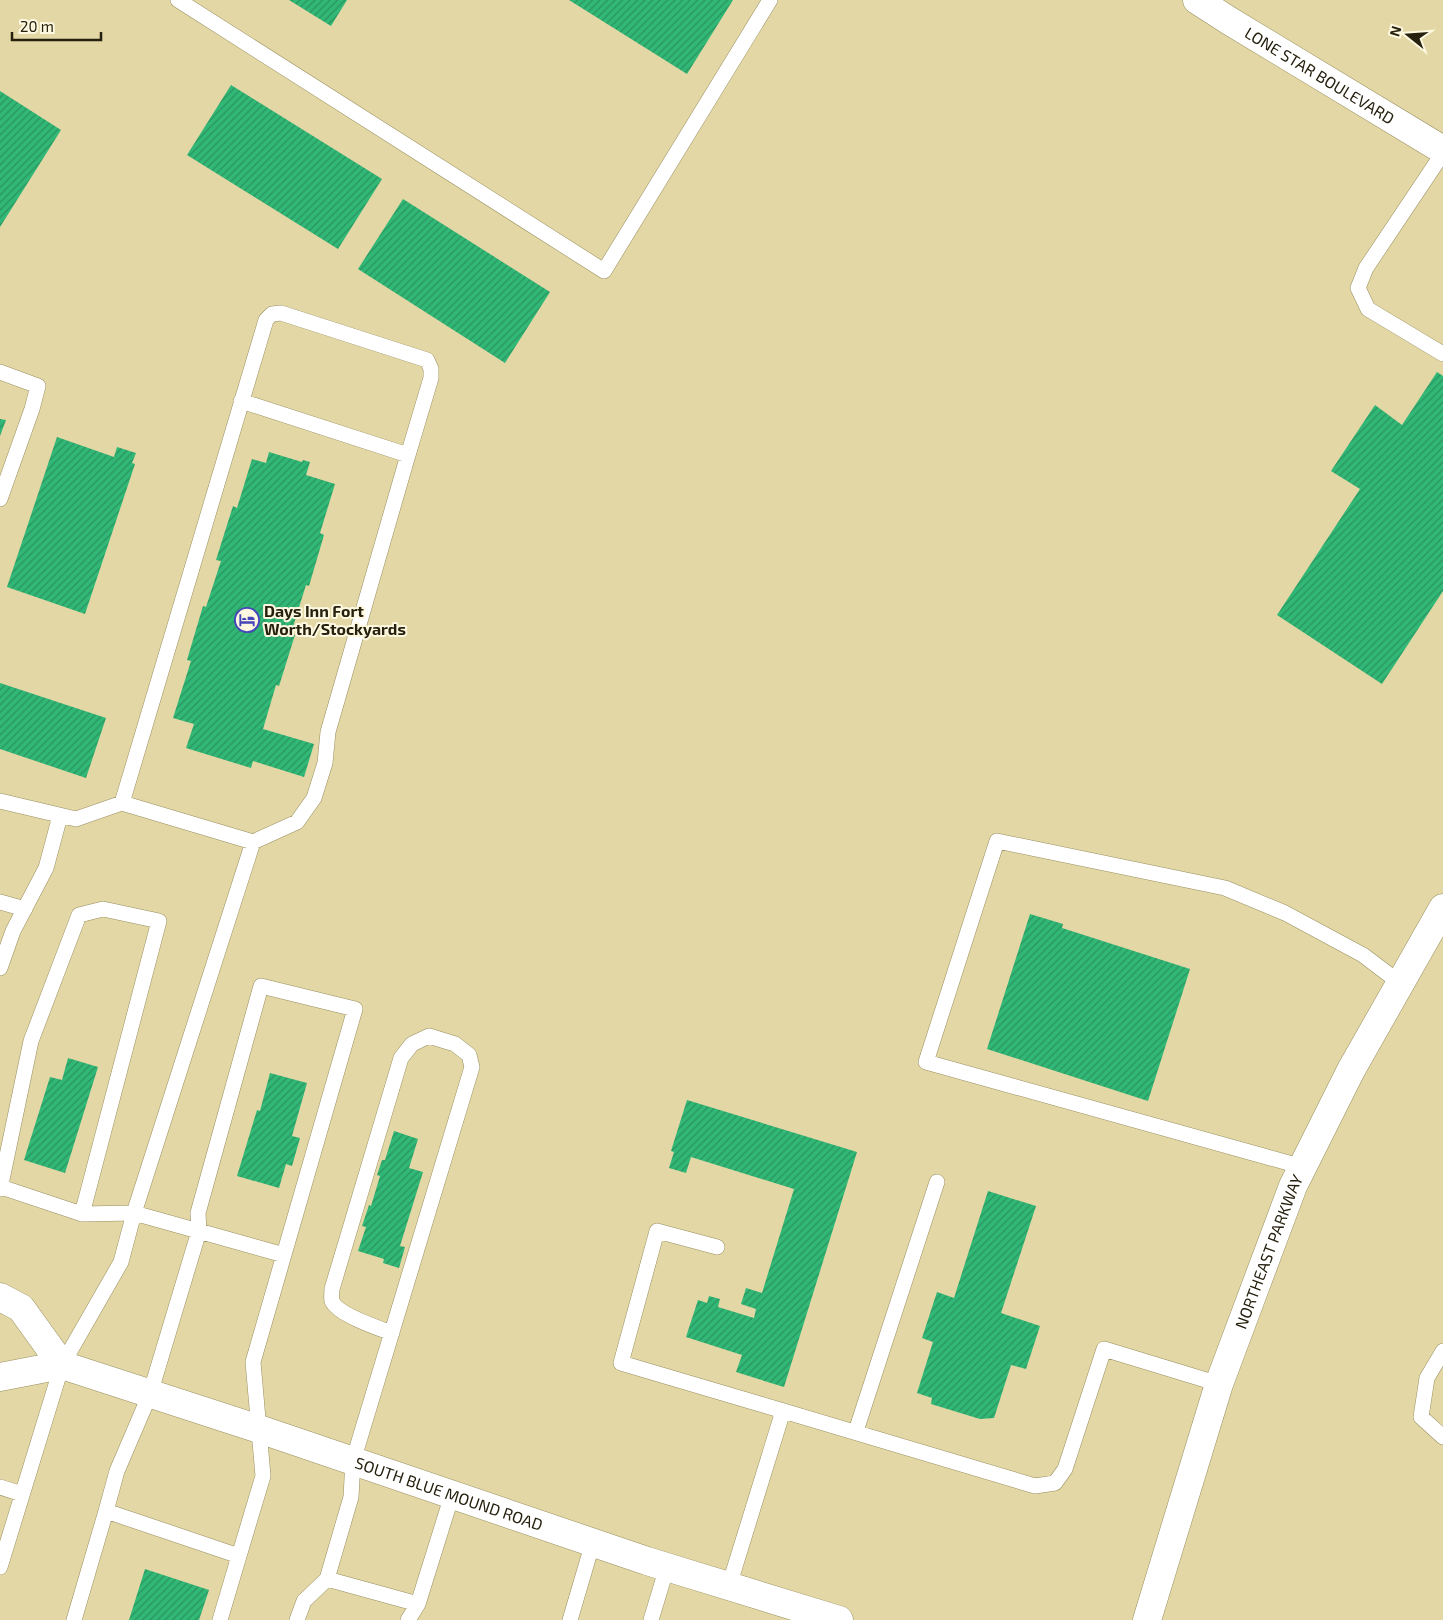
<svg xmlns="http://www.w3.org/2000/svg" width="1443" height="1620" font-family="'Exo 2',sans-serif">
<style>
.building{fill:url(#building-hatch)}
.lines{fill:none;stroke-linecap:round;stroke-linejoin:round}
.service-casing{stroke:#9a8f60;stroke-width:16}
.minor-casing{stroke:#9a8f60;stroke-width:29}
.tertiary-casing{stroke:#9a8f60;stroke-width:29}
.secondary-casing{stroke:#9a8f60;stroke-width:29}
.service{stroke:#fff;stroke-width:15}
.minor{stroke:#fff;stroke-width:28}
.tertiary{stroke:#fff;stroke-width:28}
.secondary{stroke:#fff;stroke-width:28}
.labels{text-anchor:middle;stroke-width:4;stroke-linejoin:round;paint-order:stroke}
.street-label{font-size:16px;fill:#26210e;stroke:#fdf8df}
.poi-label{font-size:16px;font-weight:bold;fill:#26210e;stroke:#fdf8df;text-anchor:start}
</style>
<defs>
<pattern id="building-hatch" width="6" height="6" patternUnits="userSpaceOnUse" patternTransform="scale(1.25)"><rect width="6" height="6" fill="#31b776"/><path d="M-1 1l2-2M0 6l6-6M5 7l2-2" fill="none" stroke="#29945f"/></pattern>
</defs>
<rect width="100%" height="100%" fill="#e2d7a5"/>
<!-- building -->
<path class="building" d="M289,0h58l-16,26z
M569,0h164l-46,74z
M231,85l151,94 -44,70 -151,-94z
M0,91l61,39 -61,97z
M403,199l147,93 -45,71 -147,-94z
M1437,372l6,4v215l-61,93 -105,-69 83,-126 -29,-18 44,-66 27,20z
M0,419l6,1 -6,16z
M57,437l57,20 3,-10 19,6 -4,10 3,1 -50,150 -78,-27z
M269,452l33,10 1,-2 7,2 -4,13 29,9 -15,49 4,2 -15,51 -3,-1 -15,48 4,2 -16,51 -3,-1 -13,44 51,15 -10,33 -51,-16 -2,7 -65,-20 8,-24 -21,-6 18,-57 -4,-1 16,-54 3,1 15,-46 -5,-1 17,-54 4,2 15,-49 14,4z
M0,683l106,35 -20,60 -86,-29z
M1030,914l33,10 -1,4 128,41 -42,132 -161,-52z
M68,1058l30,9 -33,106 -41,-13 26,-83 12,3z
M270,1073l37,10 -15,53 8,2 -8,28 -6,-2 -7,24 -42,-12 20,-66 3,1z
M687,1100l170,52 -73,235 -48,-15 6,-17 -56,-18 12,-37 9,3 2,-7 11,3 -2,8 36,11 2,-9 -15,-5 5,-16 16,5 32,-104 -103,-32 -5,16 -17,-5 5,-16 -3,-1z
M394,1131l24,8 -9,29 14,4 -23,74 5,1 -6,21 -16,-5 1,-4 -26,-8 8,-24 -4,-1 7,-21 2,1 9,-30 -3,-1 5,-15h3z
M988,1191l48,15 -35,107 39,13 -14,43 -15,-4 -17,53 -14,1 -49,-15 1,-6 -15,-5 16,-51 -11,-4 15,-46 17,6z
M145,1569l64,21 -10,30h-70z"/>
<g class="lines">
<defs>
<path id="service" d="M178,0l426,271 166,-271
M1443,153l-77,115 -8,20 10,21 75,45
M0,372l38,14 -6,23 -32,90
M241,401l167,54 -80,277 -3,31 -11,35 -17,24 -44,20
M0,801l76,18 46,-16 131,39 -119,371 -13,49 -59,103 -62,202
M122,803l144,-483 6,-6 9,-1 146,47 4,9v9l-23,77
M0,902l25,7
M0,968l13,-37 33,-63 14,-52
M261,986l94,23 -102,353 10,114 -24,80 -133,-45 11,-40 33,-77 49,-163 -1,-18z
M1303,1167l-377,-105 71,-221 228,47 60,25 78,42 37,28
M1,1187l81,27 52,-1 150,42
M0,1189l31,-148 48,-126 24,-6 56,12 -77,293
M717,1247l-60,-16 -36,132c138,41 276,81 414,123l20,-3 10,-14 39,-120 115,35
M392,1333c-14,-5 -55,-19 -60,-32 -1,-3 0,-8 0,-12l69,-231 11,-14 17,-8 26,8 14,11 3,12 -119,394 -2,36 -24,82 91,25 34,-109
M1443,1351l-16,27 -6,39 22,20
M856,1431l81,-249
M0,1487l22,7
M729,1586l54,-175
M74,1620l32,-109
M220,1620l19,-64
M297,1620l7,-19 23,-22
M408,1620l10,-16
M570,1620l23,-78
M651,1620l16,-53"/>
<g id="minor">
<path id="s1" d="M1147,1620l72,-236 74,-198 58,-116 92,-162"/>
</g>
<g id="tertiary">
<path id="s2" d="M1197,0l31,20 215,130"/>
</g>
<g id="secondary">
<path d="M0,1297l21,11 41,57"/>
<path id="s3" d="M0,1377l62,-12 197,64 388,132 192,59"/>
</g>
</defs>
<!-- service casing -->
<use href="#service" class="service-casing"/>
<!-- minor casing -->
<use href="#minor" class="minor-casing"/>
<!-- tertiary casing -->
<use href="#tertiary" class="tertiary-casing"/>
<!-- secondary casing -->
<use href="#secondary" class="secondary-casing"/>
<!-- service -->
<use href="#service" class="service"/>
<!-- minor -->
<use href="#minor" class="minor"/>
<!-- tertiary -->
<use href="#tertiary" class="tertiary"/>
<!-- secondary -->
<use href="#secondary" class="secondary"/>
</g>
<!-- icons -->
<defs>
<symbol id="hotel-ring" viewBox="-11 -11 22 22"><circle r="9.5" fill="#fdf8df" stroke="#4645bb" stroke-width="1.5"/><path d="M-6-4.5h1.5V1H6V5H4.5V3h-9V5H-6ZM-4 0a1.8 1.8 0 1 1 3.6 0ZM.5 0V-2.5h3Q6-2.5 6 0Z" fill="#4645bb"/></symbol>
</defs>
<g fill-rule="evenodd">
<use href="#hotel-ring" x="233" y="606" width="28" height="28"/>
</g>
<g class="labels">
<!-- street labels -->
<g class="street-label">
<text dy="6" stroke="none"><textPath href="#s2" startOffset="144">LONE STAR BOULEVARD</textPath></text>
<text dy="6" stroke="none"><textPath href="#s1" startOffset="388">NORTHEAST PARKWAY</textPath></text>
<text dy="6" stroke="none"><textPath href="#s3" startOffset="471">SOUTH BLUE MOUND ROAD</textPath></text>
</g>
<!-- poi labels -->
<g class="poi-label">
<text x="264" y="617">Days Inn Fort<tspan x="264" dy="18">Worth/Stockyards</tspan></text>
</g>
</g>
<!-- north arrow -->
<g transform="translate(1408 35) rotate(287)" stroke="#fdf8df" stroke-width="4" paint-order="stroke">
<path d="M0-4L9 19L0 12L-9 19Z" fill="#26210e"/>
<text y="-8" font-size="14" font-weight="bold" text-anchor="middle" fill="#26210e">N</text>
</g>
<!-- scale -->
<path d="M12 32v8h89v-8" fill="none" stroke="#26210e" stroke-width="2.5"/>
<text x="20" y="32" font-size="15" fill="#26210e" stroke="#fdf8df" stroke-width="4" paint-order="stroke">20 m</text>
</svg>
